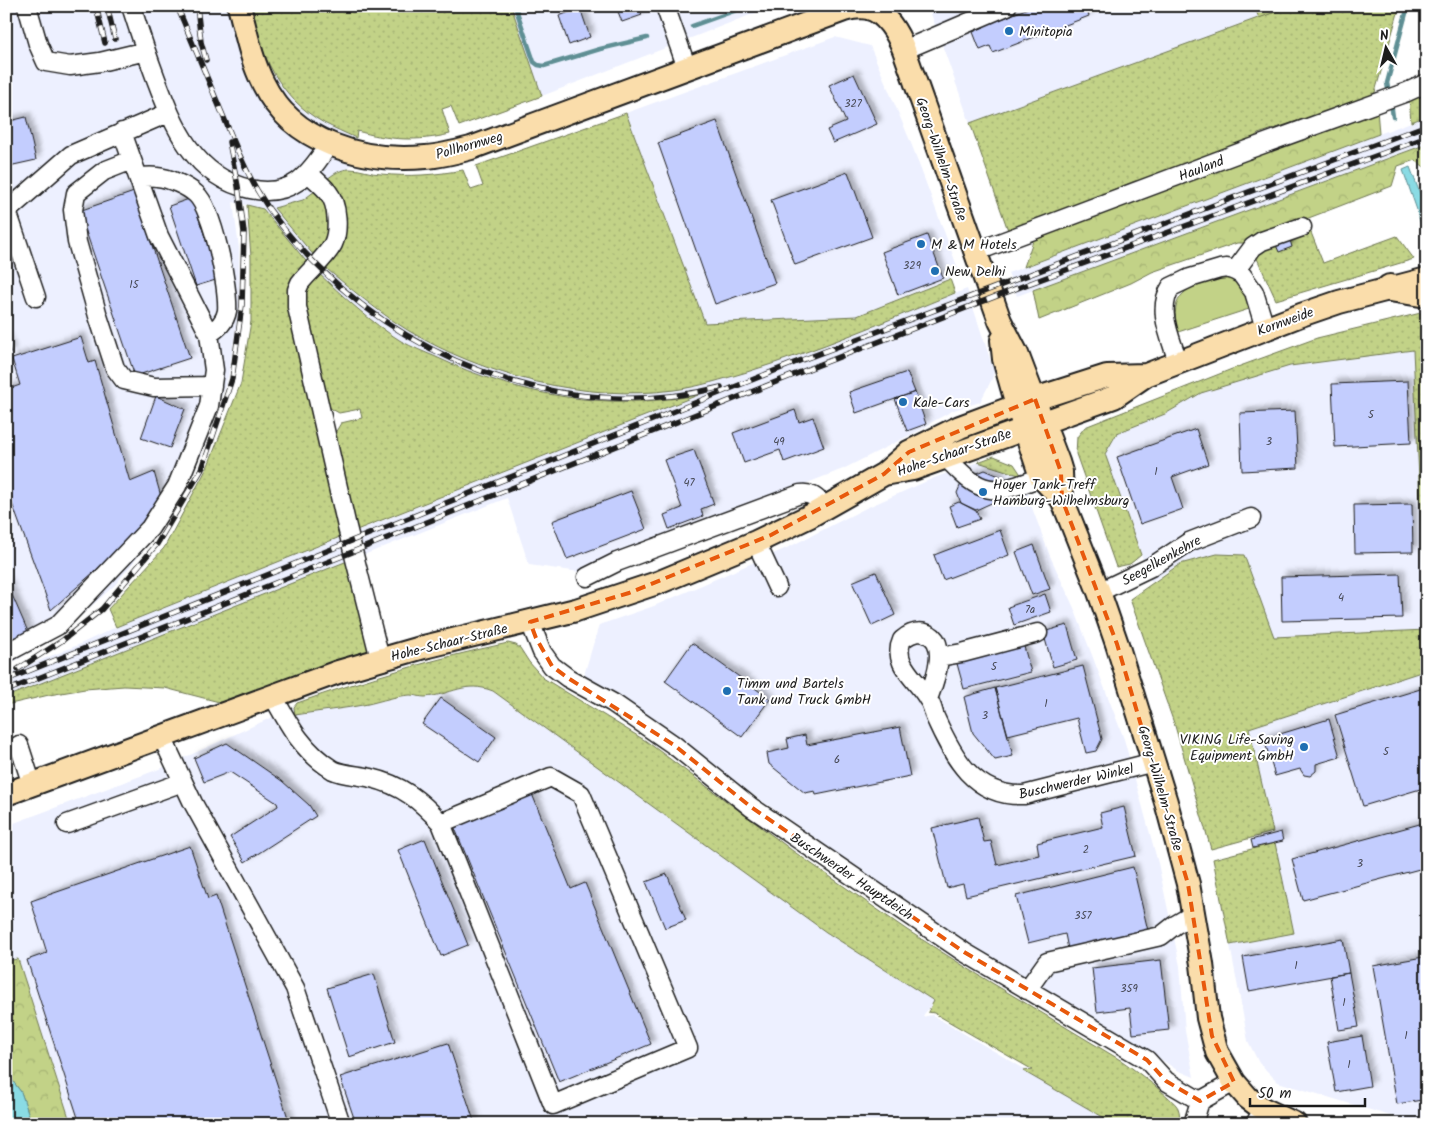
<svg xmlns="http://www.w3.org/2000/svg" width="1433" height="1130" font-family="Kalam,sans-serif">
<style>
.built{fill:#edf0ff}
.grass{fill:url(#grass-dots);stroke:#6f7752}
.forest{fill:url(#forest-crowns);stroke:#6f7752}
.park{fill:#c2d287;stroke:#6f7752}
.water{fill:#8adbe4;stroke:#5e8f94}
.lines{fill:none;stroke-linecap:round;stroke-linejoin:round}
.stream{stroke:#5e8f94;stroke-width:4.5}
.building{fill:#c3cdfe;stroke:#1c1c1c;filter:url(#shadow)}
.minor-casing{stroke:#1c1c1c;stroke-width:21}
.major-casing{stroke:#1c1c1c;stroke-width:26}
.highway-casing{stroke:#1c1c1c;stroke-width:30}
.minor{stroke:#fff;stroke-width:18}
.major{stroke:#faddab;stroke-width:22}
.highway{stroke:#faddab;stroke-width:26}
.rail-casing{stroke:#1c1c1c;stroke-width:5.5}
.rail{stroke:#fff;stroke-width:4;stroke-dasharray:11;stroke-linecap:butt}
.marked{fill:none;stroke:#e8590c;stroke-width:4;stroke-dasharray:10 6;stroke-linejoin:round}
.poi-dot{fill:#1f6fb2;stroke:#fff;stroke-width:2}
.labels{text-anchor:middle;stroke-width:4;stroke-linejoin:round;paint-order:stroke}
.number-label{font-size:11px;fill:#464854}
.poi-label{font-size:14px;fill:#1c1c1c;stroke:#fff;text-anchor:start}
.street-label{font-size:14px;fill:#1c1c1c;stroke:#fff}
</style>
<defs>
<pattern id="grass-dots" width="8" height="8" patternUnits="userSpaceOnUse" patternTransform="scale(1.25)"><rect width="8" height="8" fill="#c2d287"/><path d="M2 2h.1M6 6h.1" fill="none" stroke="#a6b474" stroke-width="1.8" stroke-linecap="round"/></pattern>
<pattern id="forest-crowns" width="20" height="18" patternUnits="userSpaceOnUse" patternTransform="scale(1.25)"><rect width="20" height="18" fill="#c2d287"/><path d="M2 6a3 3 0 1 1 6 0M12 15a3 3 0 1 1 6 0" fill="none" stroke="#a6b474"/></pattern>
<filter id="shadow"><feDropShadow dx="4.5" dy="-4.5" stdDeviation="2.5" flood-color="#0004"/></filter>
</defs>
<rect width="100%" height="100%" fill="#fff"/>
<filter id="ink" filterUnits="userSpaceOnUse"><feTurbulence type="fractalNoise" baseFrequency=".02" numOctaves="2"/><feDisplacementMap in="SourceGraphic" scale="10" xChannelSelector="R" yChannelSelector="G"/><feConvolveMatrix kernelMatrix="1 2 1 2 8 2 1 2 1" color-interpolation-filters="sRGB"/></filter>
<g filter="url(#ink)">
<!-- built -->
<path class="built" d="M6,6h242l19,57 11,18 12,15 15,14 19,13 32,15 -7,31 -12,3 -34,28 -29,8 48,57 59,48 29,19 117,47 46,9 36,4 180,-33 178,-70 27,82 -2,8 -12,23 -26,8 -22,12 -8,6 -81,41 -263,103 -51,-7 -22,-67 -501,199v-23l72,-29 38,-18 579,-231 -73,6 -48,-4 -36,-6 -39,-9 -35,-13 -63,-29 -40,-29 -51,-46 -47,-57 -30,-7 6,46v60l-11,69 -26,77 -43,77 -44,54 -47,42 -62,40z
M511,6h262l-231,90z
M943,6h311l5,12 -289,105 -40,-112z
M835,37l35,9 41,97 49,131 -103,42 -152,7 -79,-210z
M1427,116v28l-410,152 -9,-23z
M1413,350l13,280 -153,7 -56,-83 -37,10 -29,18 -46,-128 11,-21 49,-19 36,-21 89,-27z
M994,456l20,8 10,14 7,27 19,51 24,52 50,131 34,124 22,103 5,65 9,46 -17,-7 -33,-22 -164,-95 -228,-159 -66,-52 -102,-67 15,-50 55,-19 135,-59 77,-39 68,-30z
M1427,670v454h-10l-139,-42 -19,-19 -11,-22 -18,-96 64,-12 -45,-205z
M469,686l10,1 14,4 333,241 108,69 -12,16 10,-2 91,53 11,2 87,54h-1050l-53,-165 -12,2v-135l156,-58 132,-61 1,7 72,-10 43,-9 13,2 18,-3 20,-7z"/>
<!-- grass -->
<path class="grass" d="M248,6h263l31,90 -83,30 -8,-20 -9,3 8,25c-32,8 -62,6 -93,-3l-1,7c-11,-5 -22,-10 -32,-15 -46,-26 -63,-69 -76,-117z
M1291,6h109l-27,93 -51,18 -19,2 -45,15 -20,14 -79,30 -24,3 -45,18 -20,13 -61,21 -39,-110z
M1427,85v31l-16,6 -2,-24z
M626,113l79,210 152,-7 93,-37 5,14c-69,28 -137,57 -208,79 -24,7 -49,15 -73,18 -88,12 -190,-14 -265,-59 -31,-19 -59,-43 -87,-66l8,-11 -4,-74c7,-6 15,-11 24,-11 11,0 21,5 31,5 28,3 54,1 82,-4l8,20 12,-4 -7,-20z
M315,191h4l9,8 4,38 -16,21 -42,-50 29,-8z
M247,205l16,4 47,57 -12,12 47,257 -229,92 -8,-18 56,-61 43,-80 34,-85 10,-62v-64z
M1310,230l13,33 74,-27 17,23 -138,41 -21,-46 6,-5z
M316,271c27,25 54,51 85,70 11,6 23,11 35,16 83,39 171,54 262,38l-344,136 -22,-93 9,-15 21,-5 -2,-9 -21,4 -14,-8 -23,-93 5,-30z
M1425,312l2,3v355l-178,58 24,104 -62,17 -36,-123 -45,-127 50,-35 37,-10 27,1 30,82 152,-7 -13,-280 -123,16 -89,27 -36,21 -48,19 -12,21 36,101 -11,9 -14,3 -40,-113 1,-17 8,-10 147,-58 85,-31z
M994,456l20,8 8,12 -44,-14z
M350,560l23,91 -150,52 -58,-15 -41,-2 -39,3 -36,6 -43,10v-8z
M508,643l8,2 4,3 9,14 14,16 103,63 147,110 114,79 60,38 155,93c9,6 53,39 56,47 2,5 2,10 1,16h-64l-92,-53 10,-1 -99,-57 -6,-1 6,-11 -108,-69 -333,-241c-28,-11 -42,4 -68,6 -5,0 -10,-2 -15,-2 -14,1 -29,6 -42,9 -24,5 -49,7 -73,11l-1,-8 3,-4c69,-24 139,-45 211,-60z
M1275,843l19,90 -64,12 -17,-86z"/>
<!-- forest -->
<path class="forest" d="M1254,6h37l-32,12z
M1377,109l2,25 -355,133 11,-32z
M1427,144v25l-12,-9 -17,6 -6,20 -86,33 -56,24h-13l-85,29 -21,11 -92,37 -6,-30z
M18,959l53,165h-39l-11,-32 -15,-20v-111z"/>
<!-- park -->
<path class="park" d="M1220,279h12l10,6 10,23 -74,24c-10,-38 9,-46 42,-53z"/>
<!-- water -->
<path class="water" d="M1410,167l17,45v36l-10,-38 -14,-40z
M6,1072l15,20 11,32h-26z"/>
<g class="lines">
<!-- stream -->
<path class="stream" d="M515,6l19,56 4,3 6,1 56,-17 47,-11
M692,26l56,-20
M1389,94l-2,-11 21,-77
M1391,102l2,15"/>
</g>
<!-- building -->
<path class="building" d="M624,6h15l3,9 -20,7 -5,-13z
M1033,6h52l4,10 -96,37 -3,-7 -10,4 -7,-18 11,-5 -2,-7 20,-8 2,6z
M580,8l10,29 -21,8 -10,-29z
M854,74l23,50 -44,19 -6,-13 19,-8 -17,-37z
M26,117l10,43 -27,6 -3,-11v-33z
M717,121l58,162 -60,21 -57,-161z
M848,172l24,65 -77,28 -24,-65z
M134,192l56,166 -55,18 -56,-165z
M192,198l27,81 -23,7 -27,-80z
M927,235l16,43 -45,17 -16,-43z
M1290,240l2,7 -13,5 -3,-7z
M6,337l5,16 -5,1z
M81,337l8,26 6,-2 35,121 24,-10 8,28 -17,27 -94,83 -45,-123v-97l14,-5 -8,-26z
M907,372l8,20 -59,21 -7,-21z
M1408,381l3,62 -76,4 -3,-63z
M915,392l11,32 -19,7 -12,-32z
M156,396l29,13 -15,39 -29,-10z
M795,410l4,12 14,-5 11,30 -40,15 -4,-12 -36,13 -11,-30z
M1295,411l3,57 -56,3 -2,-58z
M1196,429l12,35 -36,13 11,32 -43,15 -23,-67z
M694,450l20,54 -13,5 2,7 -34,13 -5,-14 18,-7 -18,-48z
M985,470l14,6 4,11 -5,13 -22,10 -15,-7 -4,-10 6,-14z
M631,491l15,38 -79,30 -15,-38z
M959,502l17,9 4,8 -23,8 -8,-21z
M1412,504l1,48 -58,1 -1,-48z
M1000,530l9,25 -66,25 -9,-25z
M1034,545l16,44 -18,6 -16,-43z
M876,572l19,43 -23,11 -20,-44z
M1400,574l2,44 -120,3 -1,-44z
M6,581l23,53 -23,10z
M1045,594l6,18 -37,13 -6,-18z
M1067,625l10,35 -24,7 -10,-35z
M692,643l78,56 -28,38 -77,-56z
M1023,643l8,29 -67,17 -8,-29z
M1083,666l19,73 -6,12 -10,2 -9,-35 -69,17 -13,-47z
M1427,687v100l-64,19 -28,-91z
M995,688l18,68 -18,4 -22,-27 -9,-36z
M441,698l55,39 -17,25 -57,-38z
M1329,719l11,38 -24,7v7l-6,5 -6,-1 -4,-6 -25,7 -11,-37z
M900,727l10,49 -94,19 -1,-4 -10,2 -36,-29 -2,-11 22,-5 -2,-9 18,-4 2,10z
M227,743l55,38 27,24 7,11 -71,46 -15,-25 48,-31 -1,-3 -47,-31 -26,10 -10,-24z
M532,794l39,95 14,-6 66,161 -92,38 -105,-256z
M1124,807l12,49 -170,40 -3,-12 -16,4 -15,-60 46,-11 6,25 7,-1 6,24 42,-10 -2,-12 66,-16 -3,-14z
M1427,822v45l-124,33 -11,-41z
M1281,832l2,9 -30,7 -2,-8z
M425,839l43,106 -27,11 -43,-106z
M190,846l18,53 8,-3 74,228h-210l-53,-164 20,-7 -16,-52z
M1133,867l16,68 -80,19 -4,-20 -37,9 -12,-47z
M667,874l19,46 -21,8 -19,-46z
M1343,939l6,34 -100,18 -6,-34z
M1423,957l2,13 2,-1v146h-2l-3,-15 -25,4 -24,-138z
M1161,960l8,70 -36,4 -3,-26 -33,4 -5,-44z
M1349,973l10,54 -20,3 -9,-54z
M374,974l21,68 -46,15 -22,-69z
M1362,1036l8,50 -34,6 -9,-50z
M448,1043l27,81h-119l-16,-47z"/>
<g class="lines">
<defs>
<path id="minor" d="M27,6l11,38 8,18 24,4 30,-4 46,-11
M131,6c8,25 16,49 25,73 18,48 38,98 94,110 42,9 59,-14 79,-45
M665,6l22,62
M904,50l103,-44
M132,160l-28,11 -28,22 -3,17 4,32 21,74 17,52 9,12 30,7 58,-1
M308,173c7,6 14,12 20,19 10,12 11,39 5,52 -8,15 -23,26 -33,39l-3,7v17l50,220 33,132
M138,177c6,0 13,-1 19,0 12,1 30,9 39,17 17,15 33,94 31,117 -2,11 -9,17 -18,23
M975,252l269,-101 163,-59 20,-9
M1235,271l18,-24 9,-6 40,-14
M36,297l-29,-86 64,-56 97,-42
M1178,362c-7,-24 -22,-52 -7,-75l19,-9 30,-9 7,-1 8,3 7,4 12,17 11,36
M945,456c36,40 48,40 96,21
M756,542l21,45
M587,577l30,-15 183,-68c12,-2 17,5 26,13
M1099,592l52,-25 38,-25 62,-24
M530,622l12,30 10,14 16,12 45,25 61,42 77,62 213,145 183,108 19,21 34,20
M6,653l51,-27 93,-98 27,-42 32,-80 5,-36 -5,-36 -50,-98 -37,-104
M939,657l23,-4 76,-20
M273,696c16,29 30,56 60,74 10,5 27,5 38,8 31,7 50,23 70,45l112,282 135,-57 -107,-254 -30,-17 -110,46
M928,699c6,-16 23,-59 -3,-66 -8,-2 -16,1 -23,7 -11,24 16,40 26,59 4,5 5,12 7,18 18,40 39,80 89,78l130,-33
M162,737l31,66 102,185 46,136
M19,745l13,40
M67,824l116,-42
M1027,990l20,-28 114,-26 14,-11 19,-11
M1193,1124l7,-23 34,-19
M1255,1124l8,-15"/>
<path id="major" d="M239,6c7,26 12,53 24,77 29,60 101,80 163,74 15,-1 30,-5 45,-9l373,-138c7,-2 16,-4 24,-2 18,4 30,26 36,42l96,271 17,33 41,108 3,10 1,27 37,93 18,52 49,158 22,82 14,80 6,54 9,34 17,30 14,16 15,11 32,15
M1002,340l2,19 13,46 24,72 21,22
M884,474l29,-5 201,-72 32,-22 155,-60 38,-13 88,-23
M6,794l332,-122 86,-25 152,-37 84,-28 96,-40 54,-26 74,-42 25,-22 51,-25 75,-28 72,-23 39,-1"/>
<path id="highway" d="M1390,288l37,6"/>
</defs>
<!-- minor casing -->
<use href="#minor" class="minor-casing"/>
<!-- major casing -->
<use href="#major" class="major-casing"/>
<!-- highway casing -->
<use href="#highway" class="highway-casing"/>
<!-- minor -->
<use href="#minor" class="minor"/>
<!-- major -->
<use href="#major" class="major"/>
<!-- highway -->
<use href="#highway" class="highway"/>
<defs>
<path id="rail" d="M96,6l9,37
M107,6l8,33
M177,6c17,40 33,79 50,119 9,22 18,44 30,65 17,29 40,56 64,79 102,101 258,154 400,118
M197,6l4,36 5,18
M18,669l45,-29 39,-31 55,-65 45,-75 30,-90 10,-74 2,-73 -6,-46 -9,-44
M6,680l788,-317 633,-238
M6,691l810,-325 212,-82 399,-147"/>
</defs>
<!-- rail casing -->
<use href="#rail" class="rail-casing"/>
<!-- rail -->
<use href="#rail" class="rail"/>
</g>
</g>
<!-- marked area -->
<path class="marked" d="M1035,399l26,73 1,27 55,145 71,240 24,152 22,46 -34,19 -34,-20 -19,-21 -183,-108 -213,-145 -77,-62 -106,-67 -16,-12 -16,-28 -6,-16 99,-29 142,-58 113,-61 25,-22z"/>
<!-- markers -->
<g class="poi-dot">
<circle cx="1009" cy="31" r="5"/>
<circle cx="921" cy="244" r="5"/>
<circle cx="935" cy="271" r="5"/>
<circle cx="903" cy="402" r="5"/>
<circle cx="983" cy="492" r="5"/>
<circle cx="727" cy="691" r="5"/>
<circle cx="1304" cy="747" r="5"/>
</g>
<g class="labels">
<!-- number labels -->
<g class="number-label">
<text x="853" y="107">327</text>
<text x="912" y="269">329</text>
<text x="134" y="288">15</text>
<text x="1371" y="418">5</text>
<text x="779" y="445">49</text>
<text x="1269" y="445">3</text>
<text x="1156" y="475">1</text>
<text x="689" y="486">47</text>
<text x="1341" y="601">4</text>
<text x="1030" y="613">7a</text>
<text x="994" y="670">5</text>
<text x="1046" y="707">1</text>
<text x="985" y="719">3</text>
<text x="1386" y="755">5</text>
<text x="837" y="763">6</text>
<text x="1086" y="853">2</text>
<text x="1360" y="867">3</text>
<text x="1083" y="919">357</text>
<text x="1296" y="969">1</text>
<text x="1129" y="992">359</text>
<text x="1344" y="1006">1</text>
<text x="1406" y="1039">1</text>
<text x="1349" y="1068">1</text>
</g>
<!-- poi labels -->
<g class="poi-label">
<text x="1019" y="36">Minitopia</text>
<text x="931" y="249">M &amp; M Hotels</text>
<text x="945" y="276">New Delhi</text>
<text x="913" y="407">Kale-Cars</text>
<text x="993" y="489">Hoyer Tank-Treff<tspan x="993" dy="16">Hamburg-Wilhelmsburg</tspan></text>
<text x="737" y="688">Timm und Bartels<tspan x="737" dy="16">Tank und Truck GmbH</tspan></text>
<text x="1294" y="744" text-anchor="end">VIKING Life-Saving<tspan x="1294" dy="16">Equipment GmbH</tspan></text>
</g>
<!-- street labels -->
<g class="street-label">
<text transform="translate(469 145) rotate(-16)" y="5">Pollhornweg</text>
<text transform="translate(942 159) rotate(71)" y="5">Georg-Wilhelm-Straße</text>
<text transform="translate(1201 168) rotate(-21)" y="5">Hauland</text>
<text transform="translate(1285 321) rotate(-20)" y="5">Kornweide</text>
<text transform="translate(954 452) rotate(-19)" y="5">Hohe-Schaar-Straße</text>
<text transform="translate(1161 560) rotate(-29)" y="5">Seegelkenkehre</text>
<text transform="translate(449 642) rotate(-14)" y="5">Hohe-Schaar-Straße</text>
<text transform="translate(1076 781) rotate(-13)" y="5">Buschwerder Winkel</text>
<text transform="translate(1161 788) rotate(74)" y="5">Georg-Wilhelm-Straße</text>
<text transform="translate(852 876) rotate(34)" y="5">Buschwerder Hauptdeich</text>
</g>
</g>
<!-- margin -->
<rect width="1433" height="1130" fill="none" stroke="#fff" stroke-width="25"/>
<rect x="12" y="12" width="1408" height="1105" fill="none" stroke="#1c1c1c" stroke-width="2" filter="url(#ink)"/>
<!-- north arrow -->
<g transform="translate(1386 48) rotate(352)" stroke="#ffffff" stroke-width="4" paint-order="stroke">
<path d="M0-4L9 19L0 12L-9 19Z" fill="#1c1c1c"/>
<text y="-8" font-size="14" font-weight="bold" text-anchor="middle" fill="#1c1c1c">N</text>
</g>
<!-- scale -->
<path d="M1250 1098v8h115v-8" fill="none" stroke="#1c1c1c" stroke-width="2.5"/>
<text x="1258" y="1098" font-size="15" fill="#1c1c1c" stroke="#ffffff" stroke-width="4" paint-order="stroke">50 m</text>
</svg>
